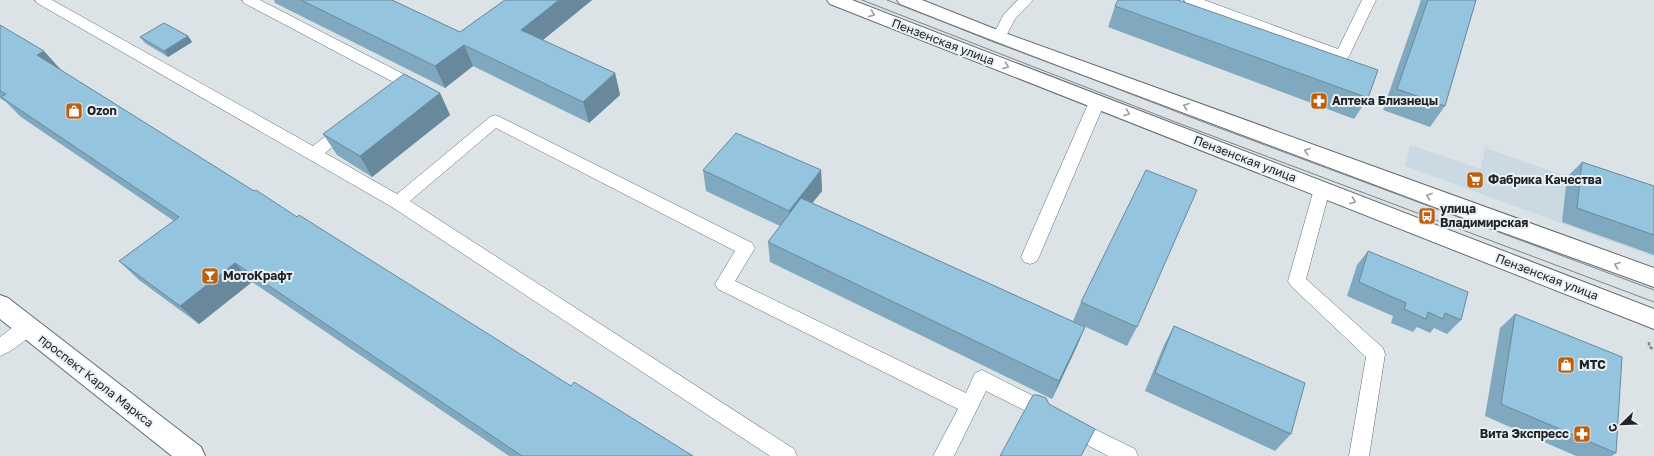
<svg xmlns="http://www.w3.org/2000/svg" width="1654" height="456" font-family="'Golos Text',sans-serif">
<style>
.built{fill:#cad9e2}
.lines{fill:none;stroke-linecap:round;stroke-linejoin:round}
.lane-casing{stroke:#656b6f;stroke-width:1}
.street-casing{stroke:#656b6f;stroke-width:2}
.secondary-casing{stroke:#656b6f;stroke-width:2}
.path{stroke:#868b8e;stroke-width:2.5;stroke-dasharray:3.5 2;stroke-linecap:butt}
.lane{fill:#fff;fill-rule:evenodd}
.street{fill:#fff;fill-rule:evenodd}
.secondary{fill:#fff;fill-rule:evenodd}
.tram{stroke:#7e8386;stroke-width:1}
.wall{fill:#80a9c0}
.shaded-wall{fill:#68899c}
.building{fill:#95c4df;stroke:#68899c}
.oneway{stroke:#9b9c9d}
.labels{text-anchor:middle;stroke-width:4;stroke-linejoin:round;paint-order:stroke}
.street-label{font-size:12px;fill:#212325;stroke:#e9f0f5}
.poi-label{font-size:12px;font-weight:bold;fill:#212325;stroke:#e9f0f5;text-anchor:start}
</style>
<rect width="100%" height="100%" fill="#dbe3e7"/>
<!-- built -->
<path class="built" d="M1410,145l71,24 4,-21 169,58v51l-249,-91z"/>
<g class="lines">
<defs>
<path id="lane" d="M35,0h17l261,146 28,-22 5,-2 5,2 3,4 -3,4 -26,21 72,41 93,-77 5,-2 5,2 252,126 3,5 -20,33 231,112 9,-20 7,-3 53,27 3,6 -3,6 -7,3 -42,-21 -32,65h-21l25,-47 -240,-120 -3,-5 20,-33 -239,-123 -86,73 384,248 3,7h-27l-378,-249 -355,-204z
M242,0h18l151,78 2,4c-5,8 -15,15 -24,13l-2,-4 8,-8 -151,-80z
M1018,0h15l-18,19 -11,21 -5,2 -5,-2 -2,-3 12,-23z
M1184,0h20l134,49 24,-49h14l-27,56 -2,3 -5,2 -156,-58z
M1097,97l5,1 3,4 -66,155 -3,5 -6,2 -6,-2 -3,-5 68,-155 3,-4z
M1322,183l6,2 2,4 -24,90 77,69 2,6 -16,102h-20l17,-99 -75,-71 -3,-5 26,-92 2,-4z
M28,319l7,2 2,6c-5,10 -26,25 -37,29v-19l21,-16z
M1070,417l65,32 3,7h-30l-45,-24 -3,-6 3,-6z"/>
<path id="street" d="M0,295l8,3 193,149 4,9h-33l-172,-137z"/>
<path id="secondary" d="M827,0h25l802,309v20l-824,-325z
M897,0h25l83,33 649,235v19l-169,-61 -492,-185 -93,-37z"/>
</defs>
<!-- lane casing -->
<use href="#lane" class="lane-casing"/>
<!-- street casing -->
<use href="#street" class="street-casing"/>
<!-- secondary casing -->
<use href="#secondary" class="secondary-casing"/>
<!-- path -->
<path class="path" d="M1649,342v5l5,2"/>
<!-- lane -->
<use href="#lane" class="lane"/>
<!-- street -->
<use href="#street" class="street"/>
<!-- secondary -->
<use href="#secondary" class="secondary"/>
<!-- tram -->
<path class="tram" d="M862,0l316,123 476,179
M887,0l319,123 448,167"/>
</g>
<!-- wall -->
<path class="wall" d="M274,0h118l68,32 45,-32h87l-49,40 72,33 5,22 -31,28 -116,-57 -28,22 -170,-85z
M1421,0h55l-31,106 -15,21 -47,-17z
M1115,6l253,92 -14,21 -246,-92z
M0,25l59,44 195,122 43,26 274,169 122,70h-184l-257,-174 -53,42 -60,-44 -20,-19 55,-40 -153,-104 -15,-15 -6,-4z
M188,36l4,6 -24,15 -23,-14 -5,-6z
M440,93l10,22 -78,62 -35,-22 -14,-21z
M1582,162l72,24v69l-92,-33 5,-45z
M703,170h118l1,21 -10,12 273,124 -8,19 -25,53 -282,-137 -2,-20 12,-16 -74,-35z
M1368,251l93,69 -14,14 -13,-6 -4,5 -13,-6 -4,5 -22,-9 2,-7 -46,-20 10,-31z
M1081,302l56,25 -10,19 -54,-25z
M1515,314l101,139 -4,3h-36l-91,-40 15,-88z
M1174,326l117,108 -16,17 -130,-60 19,-46z"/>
<!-- shaded-wall -->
<path class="shaded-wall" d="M559,0h33l-64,52 -7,-22z
M188,36l4,6 -24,15 -4,-6z
M464,45l9,21 -28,22 -10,-22z
M44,51l18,20 -25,-16z
M615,73l5,22 -31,28 -6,-21z
M440,93l10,22 -78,62 -12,-21z
M821,170l1,21 -32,40 -1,-20z
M235,263l17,19 -53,42 -19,-18z
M1085,327l-8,19 -25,53 7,-18z"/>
<!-- building -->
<path class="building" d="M301,0h91l68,32 45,-32h54l-38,30 94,43 -32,29 -119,-57 -29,21z
M1118,0h60l200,70 -10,28 -253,-92z
M1428,0h48l-31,106 -48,-17z
M164,23l24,13 -24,15 -24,-14z
M0,25l44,26 -7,4 217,136 2,-1 41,27 2,-2 272,171 3,-4 119,74h-171l-287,-193 -55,43 -61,-45 60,-44 -178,-120 5,-3 -6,-3z
M404,74l36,19 -80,63 -37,-22z
M736,133l85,37 -32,41 -86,-41z
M1582,162l72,24v49l-77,-27z
M1146,170l51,20 -60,137 -56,-25z
M801,198l284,129 -26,54 -291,-139z
M1368,251l100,41 -7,28 -16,-7 -2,6 -15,-7 -2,7 -22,-10 2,-6 -47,-21z
M1515,314l107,43 -6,96 -115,-49z
M1174,326l131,57 -14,51 -136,-61z
M1033,395h5l8,3 3,6 46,25 -14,27h-81z"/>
<!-- one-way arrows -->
<defs><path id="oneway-chevron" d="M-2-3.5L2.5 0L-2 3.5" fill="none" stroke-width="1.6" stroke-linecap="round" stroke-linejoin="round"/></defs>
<g class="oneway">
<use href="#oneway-chevron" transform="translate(872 14) rotate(21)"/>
<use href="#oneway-chevron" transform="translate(1006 66) rotate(21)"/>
<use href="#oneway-chevron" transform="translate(1186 106) rotate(-160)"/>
<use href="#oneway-chevron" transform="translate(1127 113) rotate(21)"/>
<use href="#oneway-chevron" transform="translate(1307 151) rotate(-160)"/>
<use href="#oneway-chevron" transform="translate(1429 196) rotate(-160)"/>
<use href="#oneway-chevron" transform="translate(1353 201) rotate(21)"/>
<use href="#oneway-chevron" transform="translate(1617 265) rotate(-160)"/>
</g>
<!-- icons -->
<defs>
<symbol id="pharmacy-square" viewBox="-11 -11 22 22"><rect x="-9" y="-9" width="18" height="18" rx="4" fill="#bc5f0e" stroke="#e9f0f5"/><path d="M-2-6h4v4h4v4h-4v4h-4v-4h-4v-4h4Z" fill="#fff"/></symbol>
<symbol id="shop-square" viewBox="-11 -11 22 22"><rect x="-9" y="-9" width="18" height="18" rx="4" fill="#bc5f0e" stroke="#e9f0f5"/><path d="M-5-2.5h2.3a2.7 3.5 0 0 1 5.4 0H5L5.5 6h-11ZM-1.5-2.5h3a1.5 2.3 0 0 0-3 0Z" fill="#fff"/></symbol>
<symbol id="supermarket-square" viewBox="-11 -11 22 22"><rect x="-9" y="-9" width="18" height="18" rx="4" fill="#bc5f0e" stroke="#e9f0f5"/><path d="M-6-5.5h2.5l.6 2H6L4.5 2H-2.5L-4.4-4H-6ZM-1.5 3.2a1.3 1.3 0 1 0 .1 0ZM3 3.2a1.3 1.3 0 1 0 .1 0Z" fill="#fff"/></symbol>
<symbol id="bus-square" viewBox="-11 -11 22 22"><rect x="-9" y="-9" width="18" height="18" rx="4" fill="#bc5f0e" stroke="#e9f0f5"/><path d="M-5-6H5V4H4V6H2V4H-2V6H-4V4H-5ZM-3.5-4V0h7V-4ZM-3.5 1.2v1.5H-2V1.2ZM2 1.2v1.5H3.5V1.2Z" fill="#fff"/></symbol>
<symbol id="bar-square" viewBox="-11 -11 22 22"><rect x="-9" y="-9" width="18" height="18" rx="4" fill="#bc5f0e" stroke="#e9f0f5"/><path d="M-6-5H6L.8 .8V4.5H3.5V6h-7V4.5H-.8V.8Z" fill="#fff"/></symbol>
</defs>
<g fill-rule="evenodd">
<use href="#pharmacy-square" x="1309" y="91" width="20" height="20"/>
<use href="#shop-square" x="64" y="101" width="20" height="20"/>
<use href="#supermarket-square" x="1465" y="170" width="20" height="20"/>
<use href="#bus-square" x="1417" y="206" width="20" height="20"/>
<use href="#bar-square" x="200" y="266" width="20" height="20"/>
<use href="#shop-square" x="1556" y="355" width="20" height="20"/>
<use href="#pharmacy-square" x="1572" y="424" width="20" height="20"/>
</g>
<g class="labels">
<!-- street labels -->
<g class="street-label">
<text transform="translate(943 42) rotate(21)" y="4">Пензенская улица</text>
<text transform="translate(1245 159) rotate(21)" y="4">Пензенская улица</text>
<text transform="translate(1547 277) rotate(21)" y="4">Пензенская улица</text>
<text transform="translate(96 381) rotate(38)" y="4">проспект Карла Маркса</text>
</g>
<!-- poi labels -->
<g class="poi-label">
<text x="1332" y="105">Аптека Близнецы</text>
<text x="87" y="115">Ozon</text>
<text x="1488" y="184">Фабрика Качества</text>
<text x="1440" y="213">улица<tspan x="1440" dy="14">Владимирская</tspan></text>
<text x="223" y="280">МотоКрафт</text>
<text x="1579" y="369">МТС</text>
<text x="1569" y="438" text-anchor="end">Вита Экспресс</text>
</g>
</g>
<!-- north arrow -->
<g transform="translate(1622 424) rotate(247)" stroke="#e9f0f5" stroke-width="3" paint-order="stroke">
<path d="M0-3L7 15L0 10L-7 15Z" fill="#212325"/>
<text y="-6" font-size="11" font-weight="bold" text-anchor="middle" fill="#212325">С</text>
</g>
</svg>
